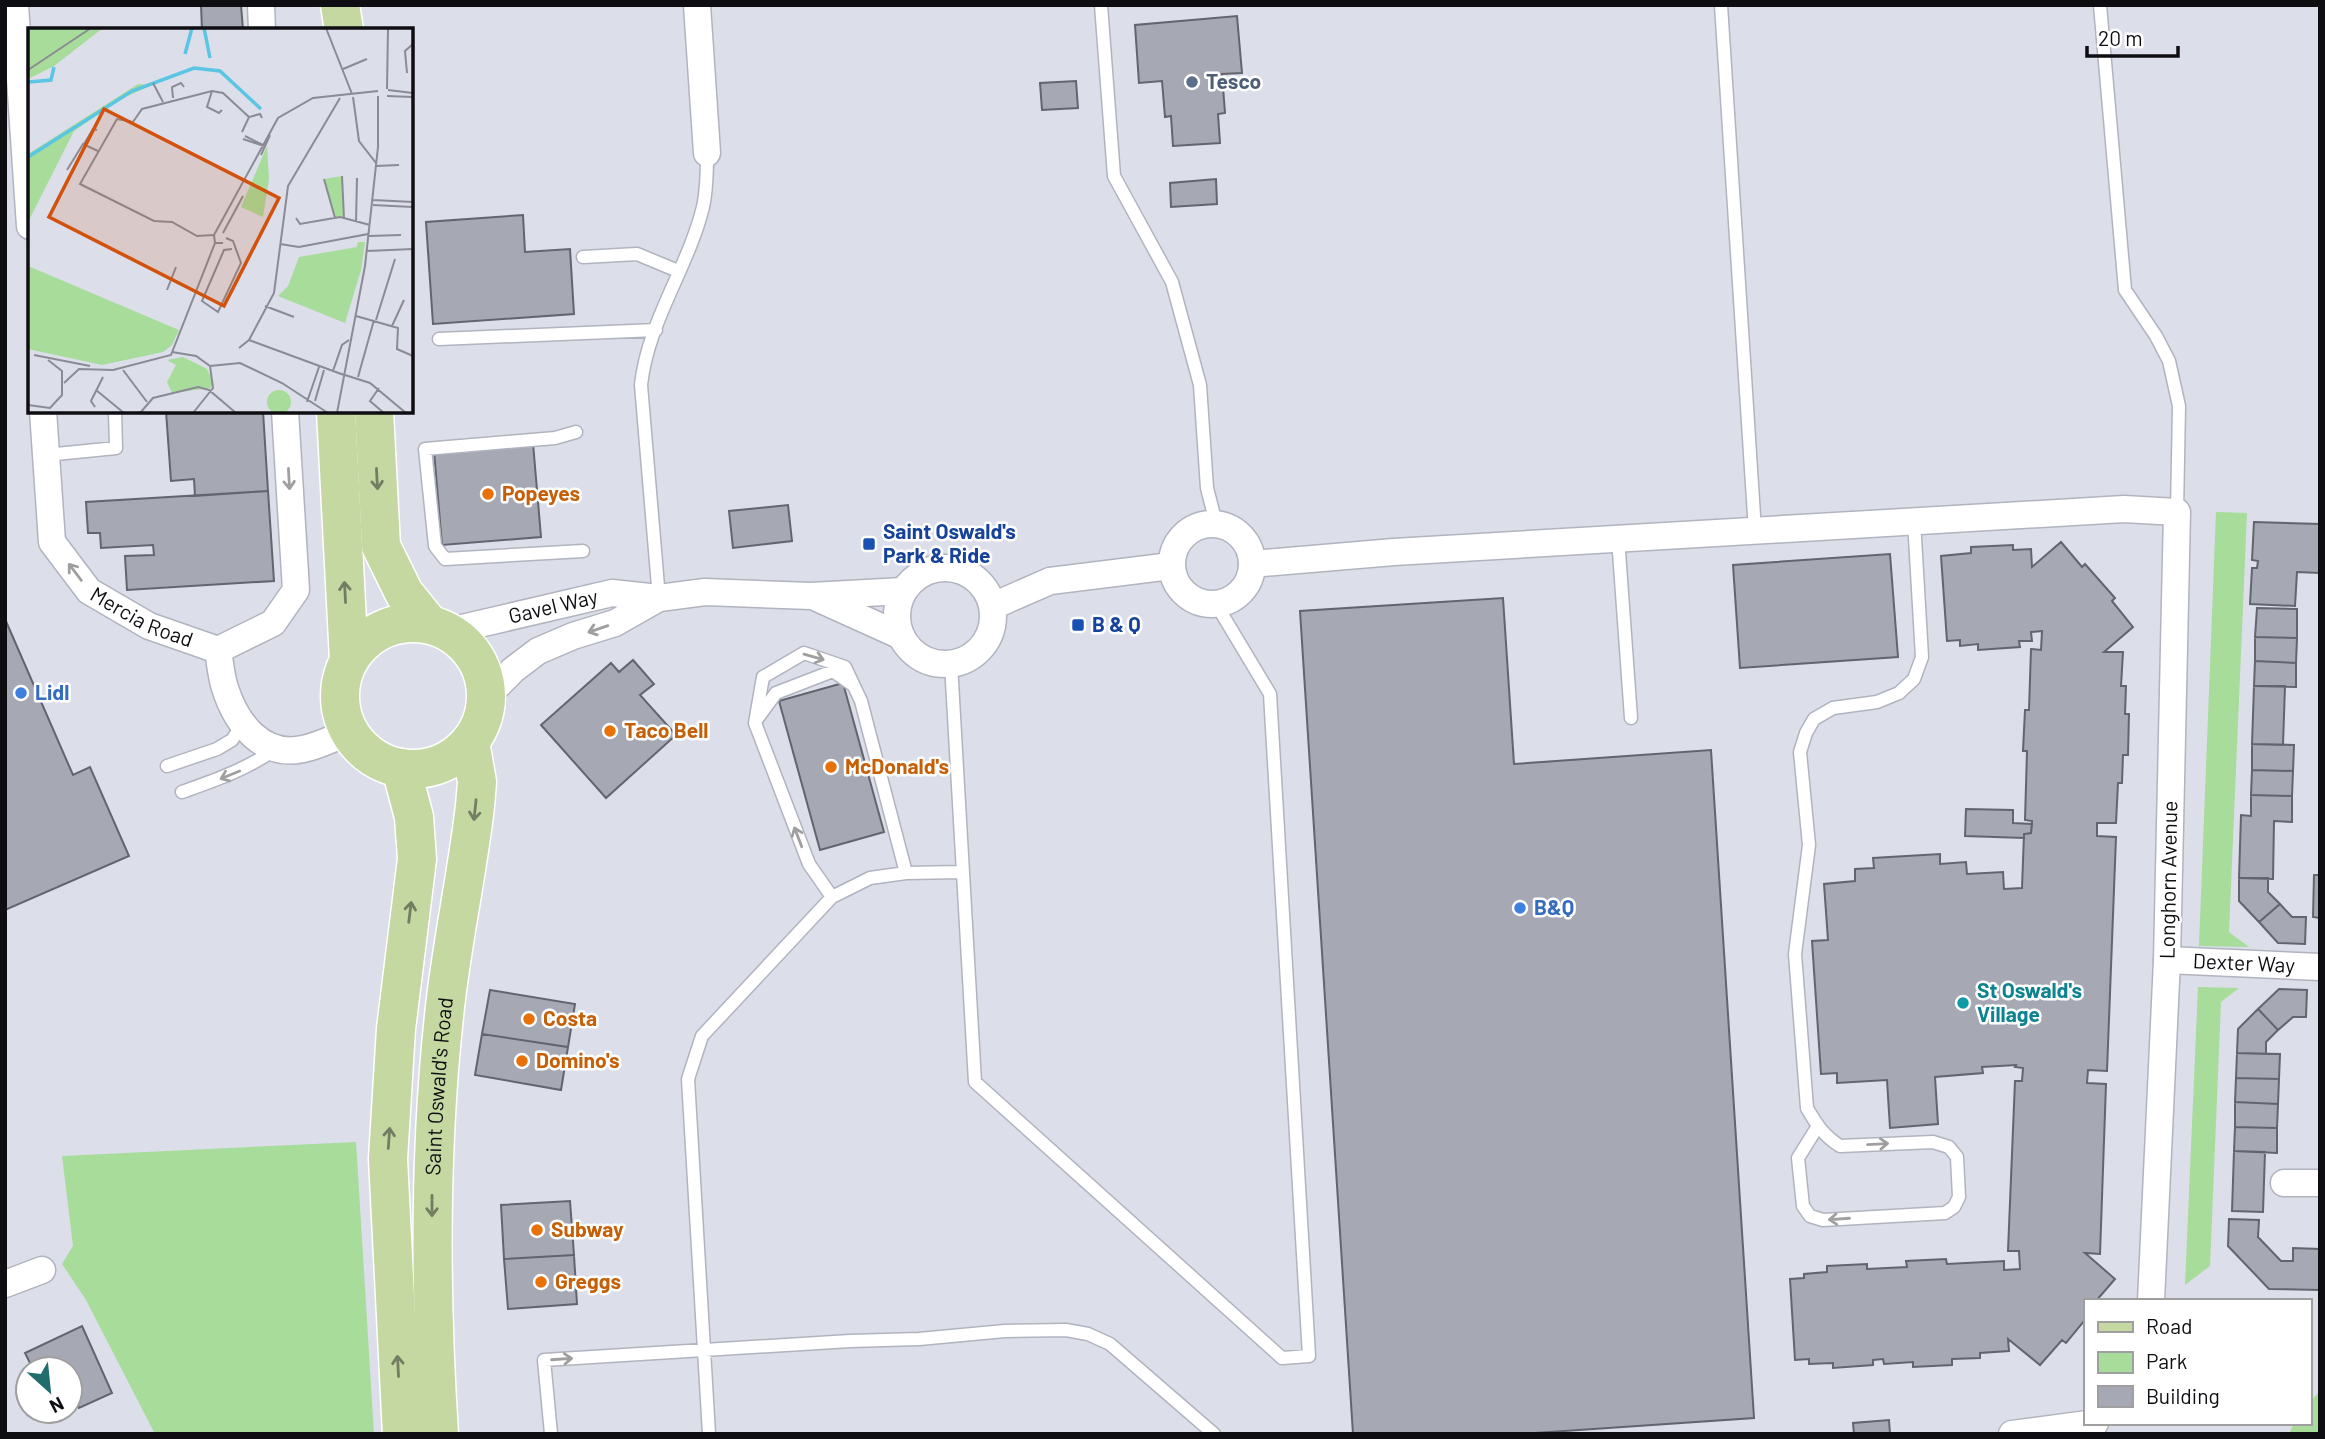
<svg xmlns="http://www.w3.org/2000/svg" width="2325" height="1439" font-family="Barlow,sans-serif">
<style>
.green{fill:#a7dc9a}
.building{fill:#a6a8b3;stroke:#62656e;stroke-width:2}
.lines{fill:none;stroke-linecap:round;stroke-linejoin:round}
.service-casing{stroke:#b1b4be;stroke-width:15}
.minor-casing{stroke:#b1b4be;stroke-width:29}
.primary-casing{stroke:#fff;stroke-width:41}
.service{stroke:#fff;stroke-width:12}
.minor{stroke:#fff;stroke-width:26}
.primary{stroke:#c5d8a1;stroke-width:38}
.oneway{stroke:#9f9fa0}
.oneway2{stroke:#737d61}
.service-dot{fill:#5c6f8a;stroke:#fff;stroke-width:2.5}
.food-dot{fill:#e8710a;stroke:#fff;stroke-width:2.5}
.transit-dot{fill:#1a4fb4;stroke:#fff;stroke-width:2.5}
.shop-dot{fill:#3f7fe0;stroke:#fff;stroke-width:2.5}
.culture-dot{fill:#0f9aa8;stroke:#fff;stroke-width:2.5}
.labels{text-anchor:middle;stroke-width:5;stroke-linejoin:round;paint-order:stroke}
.service-label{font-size:21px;font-weight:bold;fill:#4e5e75;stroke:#fff;text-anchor:start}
.food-label{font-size:21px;font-weight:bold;fill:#c56008;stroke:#fff;text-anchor:start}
.transit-label{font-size:21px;font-weight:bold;fill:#164399;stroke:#fff;text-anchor:start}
.street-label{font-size:21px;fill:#0e0e12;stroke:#fff}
.shop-label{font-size:21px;font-weight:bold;fill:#366cbe;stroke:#fff;text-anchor:start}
.culture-label{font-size:21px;font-weight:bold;fill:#0d838f;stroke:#fff;text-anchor:start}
.inset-river{fill:none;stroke:#5bc5e4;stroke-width:3.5}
.inset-road{fill:none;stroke:#8a8b94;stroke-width:2}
.view{fill:#d2520d;fill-opacity:0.15;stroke:#d2520d;stroke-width:3.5}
.inset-edge{fill:none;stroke:#0e0e12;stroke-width:3.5}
</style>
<rect width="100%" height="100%" fill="#dcdeea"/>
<!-- green -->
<path class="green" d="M2216,512l31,1 -18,419 20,15 -50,-1z
M2198,987l41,1 -18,14 -11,264 -25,19z
M356,1142l18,292h-219l-69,-134 -24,-36 11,-18 -11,-90z
M2320,1391v43h-31l5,-11h15v-20z"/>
<!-- building -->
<path class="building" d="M201,5h40l2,25h-41z
M1237,16l5,57 -20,1 3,39 -7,1 2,29 -47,3 -2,-30 -6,1 -3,-36 -23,2 -4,-58z
M1076,81l2,27 -36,2 -2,-27z
M1216,179l1,25 -46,3 -1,-24z
M523,215l2,37 45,-3 4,65 -141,10 -7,-102z
M166,411h97l5,80 -73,5 -1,-17 -23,2z
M533,443l8,94 -99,8 -8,-94z
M268,491l6,90 -147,9 -2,-34 29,-1 -1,-10 -52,3 -1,-15h-12l-2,-31z
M788,505l4,36 -59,7 -4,-37z
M2254,522l66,2v49l-23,-1 -2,34 -45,-2 2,-36h5l1,-7 -6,-1z
M2061,542l21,25 3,-3 30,34 -3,3 21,26 -29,25h19l-2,34h5l-1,28h4l-1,41h-5l-1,28h-4l-2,40h-19v13l19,1 -9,234 -19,-1 -1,13 19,1 -6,170 -15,-1 30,26 -19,22h-11v19l-19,23 -4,-3 -22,25 -32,-26 1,12 -29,2v5l-28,1v6l-39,2v-5l-29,2 -1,-5 -10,1v5l-40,3v-5l-24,1v-5l-14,1 -5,-81 14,-1v-4l23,-2v-6l40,-2v5l40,-2 -1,-6 40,-2 1,5 57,-3v9l16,-1 -1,-18h-11l7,-170h7l1,-13 -8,-1 1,-2 -34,2 1,6 -48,4 3,47 -48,4 -3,-48 -50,3v-10l-16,1 -9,-133 16,-1 -4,-56 31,-3v-12l19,-1 -1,-10 67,-4v10l26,-2 1,12 36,-2 1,17 18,-1 2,-54 7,-1 1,-12 -7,-1 2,-69h-4l2,-41h4l2,-61 10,1 1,-19 -11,1 1,9h-13l1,6 -42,3v-6l-18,2v-6l-13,1 -6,-85 30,-3v-6l42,-2v5l18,-1 1,18z
M1890,554l8,103 -158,11 -7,-103z
M1503,598l11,166 197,-14 43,668 -232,16h-169l-53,-823z
M2257,608l40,1v29l-42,-1z
M5,619l68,156 17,-8 39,89 -124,54z
M2255,637l42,1 -1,25 -41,-2z
M633,660l21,24 -14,11 36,40 -70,63 -65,-73 70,-62 8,9z
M2255,661l41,2v24l-42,-1z
M843,683l41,149 -64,18 -41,-149z
M2254,686h31l-2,59 -31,-1z
M2252,744l42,1 -1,26 -41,-1z
M2252,770l41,1 -1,25 -41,-1z
M2251,795l41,1v26l-18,-1 -1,58 -34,-1 2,-63 10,1z
M1966,809l47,1v13l19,1 -1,9 -7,1v4l-59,-2z
M2314,875h6v43l-7,-1z
M2239,878h29v14l12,12 -21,18 -20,-21z
M2280,904l12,13h14l-1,27 -27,-1 -19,-21z
M2279,989l28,1 -1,27h-13l-15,13 -20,-21z
M490,990l85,14 -7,43 -86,-13z
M2258,1009l20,21 -12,12v12l-29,-1 1,-24z
M482,1034l86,13 -7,43 -86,-15z
M2237,1053l43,1 -1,25 -43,-1z
M2236,1078l43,1 -1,25 -43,-2z
M2235,1102l43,2 -1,24 -42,-1z
M2235,1127l42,1v25l-43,-2z
M2234,1151l31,1 -2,60 -31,-1z
M570,1201l4,54 -70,4 -3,-54z
M2229,1219l30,1 -1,17 23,24h12v-13l27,1v41l-51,-1 -41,-43z
M574,1255l3,49 -69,5 -4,-50z
M82,1326l30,67 -33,15 -9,-21v-18h-37l-8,-16z
M1889,1420l1,14h-36l-1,-11z"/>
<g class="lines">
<defs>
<path id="service" d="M1101,5l13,171 58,106 28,103 7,103 9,35
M1721,5l34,526
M2100,5l25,285 31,46 13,25 10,45 -2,106
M583,257l54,-3 41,17
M439,339l217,-9
M576,432l-21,6 -130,11 10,97 10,13 138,-8
M46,455l70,-7 -1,-37
M1618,538l13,180
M659,598l-18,-213c7,-64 47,-117 62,-178 4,-18 4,-36 4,-54
M951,664l24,418 307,276 27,-2 -39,-662 -54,-90
M757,719l19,-26 57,-22 20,14
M167,766l50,-17 15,-9 10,-15
M182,792c33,-12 63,-22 92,-42
M832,897l-23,-33 -54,-141 8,-46 41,-24 41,14 16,34 45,172
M1818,1126l-20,32 5,48 7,10 13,4 122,-7 9,-6 5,-10 -2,-40 -8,-10 -16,-5 -93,4c-16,-10 -24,-22 -33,-38l-12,-154 14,-109 -9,-93 6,-19 8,-14 19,-11 44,-6 22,-9 15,-14 8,-22 -8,-136
M551,1434l-7,-74 306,-19 69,-2 86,-8 61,-1 22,4 22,10 104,90
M709,1434l-21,-355 14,-43 130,-139 38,-19 36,-5 56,-1"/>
<g id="minor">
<path d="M15,5l15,221"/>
<path d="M261,5l1,25"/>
<path d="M697,5l10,148"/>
<path id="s1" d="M43,411l9,131 37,49 60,35 69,24 55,-27 23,-33 -11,-179"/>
<circle cx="1212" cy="564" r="40"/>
<path d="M1252,564l142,-12 730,-43 53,3 -10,448 -16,341"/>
<circle cx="945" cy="616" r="48"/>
<path d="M817,598l84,38"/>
<path d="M993,606l57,-25 121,-15"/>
<path id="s2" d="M449,631l163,-38 47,5"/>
<path d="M218,650c2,12 3,26 7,38 11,35 37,70 78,61 15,-3 31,-11 46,-17"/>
<path d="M487,696l26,-26 25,-19 35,-15 42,-13 44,-25 46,-6 106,4 92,-5"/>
<path id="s3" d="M2167,960l153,7"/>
<path d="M2284,1183h36"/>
<path d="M5,1284l37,-14"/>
<path d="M2012,1434l83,-11"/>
</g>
<g id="primary">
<path d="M340,5l4,25"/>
<path d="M336,411l13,249"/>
<path d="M374,411l7,135 23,47 25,31"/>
<circle cx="413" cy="696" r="73"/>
<path d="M401,768l13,49 3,42 -21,170 -8,130 14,275"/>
<path id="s4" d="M439,1434c-9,-140 -10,-279 5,-418 7,-70 23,-140 31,-210l2,-24 -7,-40"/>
</g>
</defs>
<!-- service casing -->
<use href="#service" class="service-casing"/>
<!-- minor casing -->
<use href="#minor" class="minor-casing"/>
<!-- primary casing -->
<use href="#primary" class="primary-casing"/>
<!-- service -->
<use href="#service" class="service"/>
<!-- minor -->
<use href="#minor" class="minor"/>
<!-- primary -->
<use href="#primary" class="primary"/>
</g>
<!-- one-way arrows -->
<defs><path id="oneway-shaft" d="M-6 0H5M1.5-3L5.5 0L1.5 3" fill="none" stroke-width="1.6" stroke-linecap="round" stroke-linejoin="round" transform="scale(1.75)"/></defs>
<g class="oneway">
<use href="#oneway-shaft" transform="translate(289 479) rotate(87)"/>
<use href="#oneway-shaft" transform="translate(75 572) rotate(-127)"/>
<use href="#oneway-shaft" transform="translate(598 629) rotate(161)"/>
<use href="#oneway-shaft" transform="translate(814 657) rotate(16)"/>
<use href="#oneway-shaft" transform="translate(230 775) rotate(158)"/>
<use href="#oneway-shaft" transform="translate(798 837) rotate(-111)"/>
<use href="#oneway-shaft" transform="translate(1878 1144) rotate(-3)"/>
<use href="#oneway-shaft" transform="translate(1839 1219) rotate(176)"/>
<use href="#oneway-shaft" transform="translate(562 1359) rotate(-4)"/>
</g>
<g class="oneway2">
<use href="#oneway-shaft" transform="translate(377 479) rotate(87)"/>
<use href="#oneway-shaft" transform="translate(345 592) rotate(-93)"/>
<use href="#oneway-shaft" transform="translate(475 810) rotate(96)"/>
<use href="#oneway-shaft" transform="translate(410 912) rotate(-83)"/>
<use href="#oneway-shaft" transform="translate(389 1138) rotate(-86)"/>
<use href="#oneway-shaft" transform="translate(432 1206) rotate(90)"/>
<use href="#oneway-shaft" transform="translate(398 1366) rotate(-93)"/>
</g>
<!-- markers -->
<circle class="service-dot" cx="1192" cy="82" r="7"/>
<g class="food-dot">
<circle cx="488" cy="494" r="7"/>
<circle cx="610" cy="731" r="7"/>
<circle cx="831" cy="767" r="7"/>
<circle cx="529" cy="1019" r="7"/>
<circle cx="522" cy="1061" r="7"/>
<circle cx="537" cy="1230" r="7"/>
<circle cx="541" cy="1282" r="7"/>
</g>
<g class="transit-dot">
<rect x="862" y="537" width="14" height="14" rx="3.5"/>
<rect x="1071" y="618" width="14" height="14" rx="3.5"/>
</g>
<g class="shop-dot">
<circle cx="21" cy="693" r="7"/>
<circle cx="1520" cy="908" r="7"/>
</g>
<circle class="culture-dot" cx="1963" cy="1003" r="7"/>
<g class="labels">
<!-- service labels -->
<g class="service-label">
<text x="1206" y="89">Tesco</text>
</g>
<!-- food labels -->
<g class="food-label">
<text x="502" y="501">Popeyes</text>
<text x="624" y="738">Taco Bell</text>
<text x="845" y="774">McDonald's</text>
<text x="543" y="1026">Costa</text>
<text x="536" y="1068">Domino's</text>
<text x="551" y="1237">Subway</text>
<text x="555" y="1289">Greggs</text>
</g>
<!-- transit labels -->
<g class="transit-label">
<text x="883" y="539">Saint Oswald's<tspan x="883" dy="24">Park &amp; Ride</tspan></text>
<text x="1092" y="632">B &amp; Q</text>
</g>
<!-- street labels -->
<g class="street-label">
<text dy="7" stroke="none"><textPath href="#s2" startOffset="107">Gavel Way</textPath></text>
<text dy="7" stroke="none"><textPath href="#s1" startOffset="252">Mercia Road</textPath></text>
<text transform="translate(2169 880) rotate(-89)" y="7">Longhorn Avenue</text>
<text dy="7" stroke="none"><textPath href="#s3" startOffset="77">Dexter Way</textPath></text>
<text dy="7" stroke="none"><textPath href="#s4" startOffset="348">Saint Oswald's Road</textPath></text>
</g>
<!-- shop labels -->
<g class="shop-label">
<text x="35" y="700">Lidl</text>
<text x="1534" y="915">B&amp;Q</text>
</g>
<!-- culture labels -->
<g class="culture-label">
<text x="1977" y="998">St Oswald's<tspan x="1977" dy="24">Village</tspan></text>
</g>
</g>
<!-- overview -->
<g transform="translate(28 28)">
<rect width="385" height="385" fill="#dcdeea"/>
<path d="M0,0h75l-49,38 -26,13zM110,56l14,1 -31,14 -47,32 -46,91v-68zM239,118l2,33 -6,38 -22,-10zM314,148l2,42h-9l-11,-39zM330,214h7l-4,28 -16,53 -67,-27 10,-10 11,-29 58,-10zM0,238l151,64 -7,15 -9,7 -61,13 -74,-16zM155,329l24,12 6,13 -2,6 -39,5 -5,-11 9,-17 -9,-5zM239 374a12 12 0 1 1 24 0a12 12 0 1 1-24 0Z" fill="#a7dc9a"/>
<path class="inset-river" d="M176,0l6,30M157,26l7,-26M1,54l22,-2 3,-13M0,129l104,-66 62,-23 26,3 41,38"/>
<path class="inset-road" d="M298,0l26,66M315,41l24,-10M0,42l63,-42M379,45l-2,-22 8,-7M125,55l10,19M359,61l1,-61M360,62l25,3M184,63l-5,16 12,6 3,-3M359,68l26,1M325,69l6,44 17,22M145,70l-1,-11 9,-4 3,4M214,104l7,-15 11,-3 2,4M217,108l20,10M215,111l21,7M56,116l9,-15 4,1M233,127l9,-20M348,138l23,-1M385,139v28M39,142l16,-26 15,7M314,148l2,42M296,151l11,39M345,172l40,2M345,177l40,2M268,190l4,6 40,-7 30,8M328,194l1,-44M195,205l20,-37M186,207l-17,1 -25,-14 -18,-1 -74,-37 37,-65 16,3 9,-13 70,-18 11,2 26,24M341,208l32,-1M198,210l7,3 8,22 -23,49 -16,-11 22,-51 8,-1M195,215h-8l-1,-8 64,-117 35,-20 65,-7M252,216l19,3 69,-13M339,223l46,-2M139,262l9,-23M237,278l29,11M328,288l42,12 -1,21 16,7M348,292l19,-61M364,298l12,-26M221,312l95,35M211,320l10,-8 25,-47 14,-107 52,-88M144,324l24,4 14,10 30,-3 42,20 46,30M6,327l56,11M95,342l24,32M305,343l9,-26 7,-5M317,347l25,8 36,30M330,349l16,-57M36,355l15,-14 34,1 58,-15 44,-112M351,360l-9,13 14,12M68,362l28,23M287,373l9,-31M279,374l12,-35M0,377l22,3 12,-13v-24l-14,-11M67,379l-4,-6 12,-24M112,385l13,-15 45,-11 11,3 27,23M165,385l20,-25 -3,-22M309,385l28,-147 13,-119v-51"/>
<path class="view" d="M76,81l175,89 -55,108 -175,-89z"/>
<rect width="385" height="385" class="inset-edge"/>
</g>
<!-- border -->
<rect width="2325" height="1439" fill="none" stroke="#0e0e12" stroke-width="14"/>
<!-- legend -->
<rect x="2084" y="1299" width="228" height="126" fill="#ffffff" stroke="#9f9fa0" stroke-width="2"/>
<rect x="2098" y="1322" width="35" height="10" fill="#c5d8a1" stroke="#9f9fa0" stroke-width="2"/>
<text x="2146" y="1334" font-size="21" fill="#0e0e12">Road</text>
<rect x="2098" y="1352" width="35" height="21" fill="#a7dc9a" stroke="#9f9fa0" stroke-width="2"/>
<text x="2146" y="1369" font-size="21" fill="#0e0e12">Park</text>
<rect x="2098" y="1386" width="35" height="21" fill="#a6a8b3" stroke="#9f9fa0" stroke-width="2"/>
<text x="2146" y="1404" font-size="21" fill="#0e0e12">Building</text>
<!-- north arrow -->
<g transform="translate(49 1390) rotate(153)"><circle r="33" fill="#ffffff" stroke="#9f9fa0" stroke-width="2"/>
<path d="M0-5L12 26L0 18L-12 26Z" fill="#216d6e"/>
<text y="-10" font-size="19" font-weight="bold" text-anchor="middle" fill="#0e0e12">N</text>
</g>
<!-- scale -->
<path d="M2087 46v10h91v-10" fill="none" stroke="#0e0e12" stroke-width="3.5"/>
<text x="2098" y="46" font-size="21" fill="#0e0e12" stroke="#ffffff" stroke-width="5" paint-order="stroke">20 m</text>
</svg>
